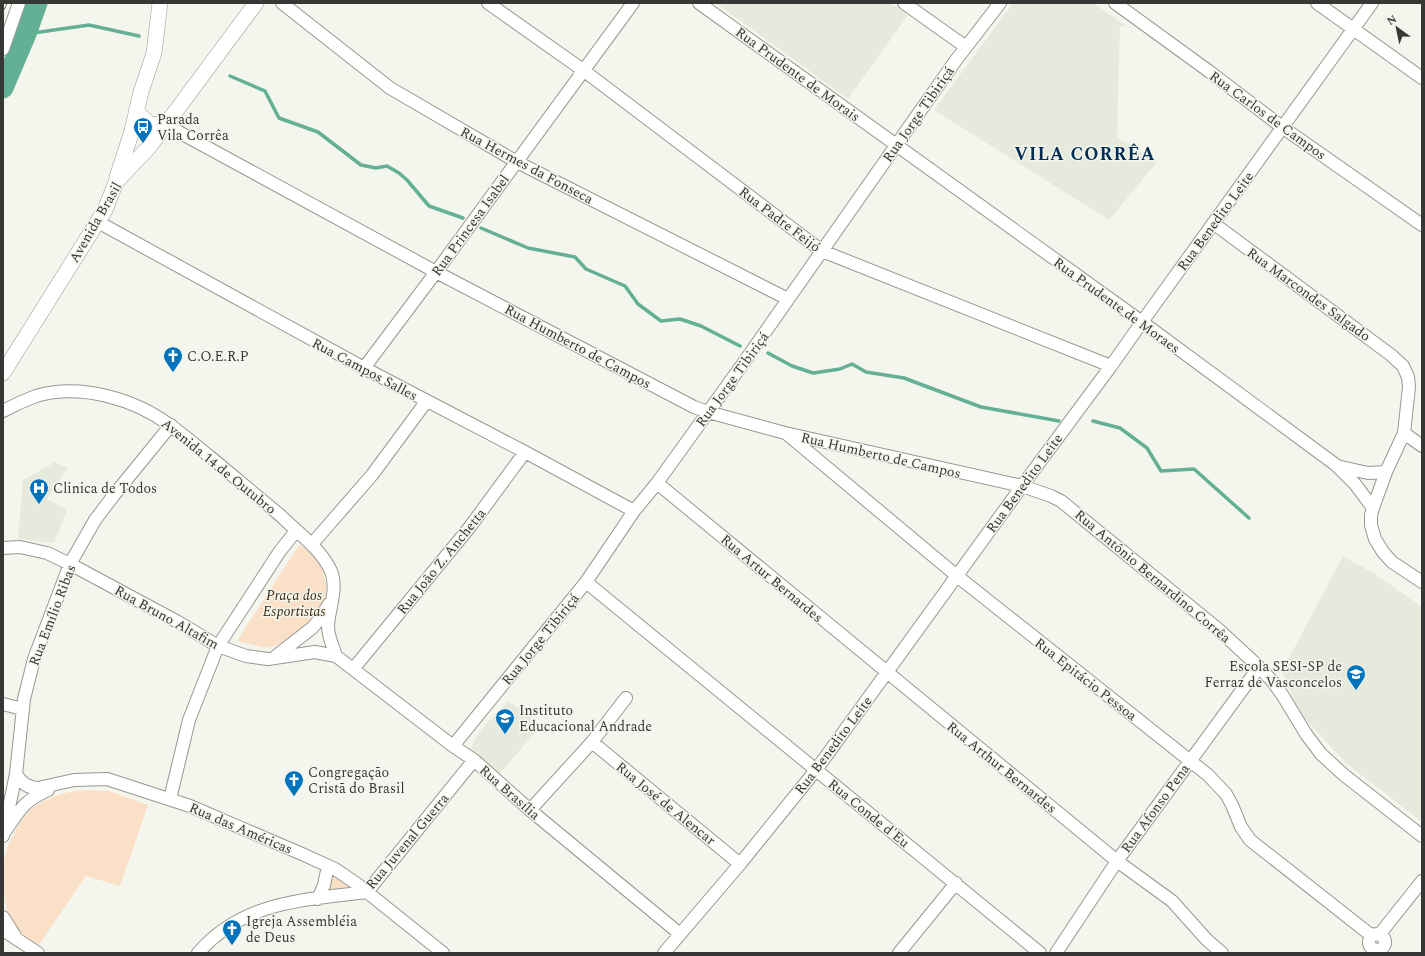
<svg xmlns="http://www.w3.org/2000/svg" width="1425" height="956" font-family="Spectral,serif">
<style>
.built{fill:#e6eadc}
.green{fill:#f9e0c7}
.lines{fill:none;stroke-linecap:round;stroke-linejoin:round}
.stream{stroke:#64b096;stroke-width:3.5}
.river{stroke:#64b096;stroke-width:21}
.minor-casing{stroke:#969891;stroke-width:14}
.major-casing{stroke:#969891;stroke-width:16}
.minor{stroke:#fff;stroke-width:12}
.major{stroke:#fff;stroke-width:15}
.rail-casing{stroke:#525350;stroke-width:4.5}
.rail{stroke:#f4f6ee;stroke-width:3;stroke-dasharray:9;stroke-linecap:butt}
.labels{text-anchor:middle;stroke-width:3;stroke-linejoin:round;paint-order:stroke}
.street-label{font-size:14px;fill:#373835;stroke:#f4f6ee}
.poi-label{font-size:14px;fill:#373835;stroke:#f4f6ee;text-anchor:start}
.park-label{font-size:14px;font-style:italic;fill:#3d2812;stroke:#f4f6ee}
.district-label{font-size:18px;font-weight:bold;letter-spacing:1px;fill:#002d50;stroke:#f4f6ee}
</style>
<rect width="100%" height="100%" fill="#f4f6ee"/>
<!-- built -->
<path class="built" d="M716,3h174l18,12 -60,84z
M1013,3h80l35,24 -8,-1 -3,111 40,25 -48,58 -175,-110z
M55,462l13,6 -21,31 20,11 -13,33 -36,-4 5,-59z
M1343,556l32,18 47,33v215l-75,-58 -48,-52 -17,-41z
M508,701l14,9 18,17 -41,47 -25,-19 -3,-8 9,-16z"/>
<!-- green -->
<path class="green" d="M299,545l12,7 11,15 4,19 -1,17 -12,21 -25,17 -21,7 -30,-7z
M87,790l22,1 39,14 -28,81 -34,-10 -48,70c-9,-6 -18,-13 -24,-22 -13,-19 -14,-57 -6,-78 4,-10 11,-23 18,-31 14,-17 40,-24 61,-25z
M331,873l24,14 -30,6z"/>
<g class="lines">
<!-- stream -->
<path class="stream" d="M26,34l63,-9 50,11
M230,76l35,15 14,27 39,14 43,33 15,3 11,-2 12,7 8,7 22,26 34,12
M481,228l47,20 47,9 11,12 39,17 13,18 23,17 19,-2 21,7 39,20
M768,353l24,13 21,7 27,-4 12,-5 14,8 38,6 77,29 78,14
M1093,421l27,7 27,20 14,23 33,-2 55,49"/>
<!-- river -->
<path class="river" d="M3,88l23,-54 11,-31"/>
<defs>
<path id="minor" d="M282,3l108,85 127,74 271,137
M488,3l95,67 239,181 289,115
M699,3l443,319 194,143 19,19 18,24
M904,3l62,44
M1115,3l95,69 72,55 140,98
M1317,3l105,75
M3,49l16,-46
M166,125l270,147 258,135 14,5 77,21 237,53 29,10 10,5 158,129 40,37 14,15 10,14 23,38 15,20 23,21 78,61
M98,222l266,146 161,84 109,59
M1213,223l178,132 12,11 5,11 1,10 -5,46 -18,39 -13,36 -2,7v10l4,14 8,13 9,10 30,20
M364,368l72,-96 197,-269
M3,411c11,-6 22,-11 33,-15 45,-13 99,3 135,30 13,9 25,20 38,30 24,20 48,40 72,60 18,18 39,32 50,55 7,18 -2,37 -3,55 0,11 5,20 8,30
M1404,433l18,13
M788,435l169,141 251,199 18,19 6,11 9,22 9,13 122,96
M1341,467l27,6 18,-1
M657,483l460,378 55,40 35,39 15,13
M312,544l60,-69 54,-73
M3,548l17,-1 27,6 23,11 108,58 40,24 28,10 22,3 47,-7 21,4 117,90 21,14 56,50 150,124
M586,582l454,371
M276,656l36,-28 7,-8 10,-16
M354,668l115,-140 56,-76
M3,704l19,5
M592,742l148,122
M453,746l133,-164 48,-71 23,-28 85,-118 214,-305 44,-57
M16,774c5,9 12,14 22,14l36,-8 33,-1 83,27 112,48 33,15 22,15 86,69
M170,799l19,-79 29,-74 62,-95 16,-20
M530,810l62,-68 34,-44
M6,830c15,-22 18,-29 42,-40
M3,836l13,-62 8,-75 10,-40 36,-95 25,-44 19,-25 57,-70
M318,899l6,-14 4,-19
M3,917l12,19
M3,930l35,23
M1369 942a8 8 0 1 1 16 0a8 8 0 1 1-16 0Z
M1379,935l43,-54
M198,953c45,-52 106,-53 169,-61l107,-132
M664,953l76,-89 76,-94 206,-284 89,-120 31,-44 230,-319
M899,953l57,-70
M1056,953l61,-92 142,-194"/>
<path id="major" d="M136,112l14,12 16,1
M117,177l15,-46 9,-39 13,-39 6,-50
M3,373l102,-163 11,-28 34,-36 106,-143"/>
</defs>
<!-- minor casing -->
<use href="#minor" class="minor-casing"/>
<!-- major casing -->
<use href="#major" class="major-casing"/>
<!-- minor -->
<use href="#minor" class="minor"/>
<!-- major -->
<use href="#major" class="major"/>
<defs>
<path id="rail" d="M3,8l2,-5"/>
</defs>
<!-- rail casing -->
<use href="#rail" class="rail-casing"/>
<!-- rail -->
<use href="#rail" class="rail"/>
</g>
<!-- icons -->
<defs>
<symbol id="bus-pin" viewBox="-11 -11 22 30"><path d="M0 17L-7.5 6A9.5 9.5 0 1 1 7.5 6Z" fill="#0073bd" stroke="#f4f6ee"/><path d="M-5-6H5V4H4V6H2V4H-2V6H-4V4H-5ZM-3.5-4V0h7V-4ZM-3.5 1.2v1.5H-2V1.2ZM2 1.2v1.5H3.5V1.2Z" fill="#fff"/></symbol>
<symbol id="church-pin" viewBox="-11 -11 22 30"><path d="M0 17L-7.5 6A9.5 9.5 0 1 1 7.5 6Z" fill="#0073bd" stroke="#f4f6ee"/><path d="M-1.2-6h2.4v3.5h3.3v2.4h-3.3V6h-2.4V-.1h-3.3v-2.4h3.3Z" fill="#fff"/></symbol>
<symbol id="hospital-pin" viewBox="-11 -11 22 30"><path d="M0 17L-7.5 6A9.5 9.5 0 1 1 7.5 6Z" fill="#0073bd" stroke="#f4f6ee"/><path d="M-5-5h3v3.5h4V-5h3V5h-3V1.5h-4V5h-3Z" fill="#fff"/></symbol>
<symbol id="school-pin" viewBox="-11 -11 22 30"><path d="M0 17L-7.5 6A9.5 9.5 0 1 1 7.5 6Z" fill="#0073bd" stroke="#f4f6ee"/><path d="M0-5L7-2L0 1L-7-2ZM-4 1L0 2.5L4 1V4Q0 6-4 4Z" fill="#fff"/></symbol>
</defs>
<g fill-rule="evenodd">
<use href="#bus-pin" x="132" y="116" width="22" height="30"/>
<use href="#church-pin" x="162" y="345" width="22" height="30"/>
<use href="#hospital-pin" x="28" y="477" width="22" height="30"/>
<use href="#school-pin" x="1345" y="663" width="22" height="30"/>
<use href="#school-pin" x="494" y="707" width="22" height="30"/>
<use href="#church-pin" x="283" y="769" width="22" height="30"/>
<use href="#church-pin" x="221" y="918" width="22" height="30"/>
</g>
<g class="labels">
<!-- street labels -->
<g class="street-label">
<text transform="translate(798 74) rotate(36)" y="5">Rua Prudente de Morais</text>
<text transform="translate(918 114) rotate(-55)" y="5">Rua Jorge Tibiriçá</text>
<text transform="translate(1268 115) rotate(36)" y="5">Rua Carlos de Campos</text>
<text transform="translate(527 165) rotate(28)" y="5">Rua Hermes da Fonseca</text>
<text transform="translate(780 219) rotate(37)" y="5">Rua Padre Feijó</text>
<text transform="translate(1215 221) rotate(-54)" y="5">Rua Benedito Leite</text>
<text transform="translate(95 222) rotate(-60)" y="5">Avenida Brasil</text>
<text transform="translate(470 225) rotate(-54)" y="5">Rua Princesa Isabel</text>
<text transform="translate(1309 294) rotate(36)" y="5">Rua Marcondes Salgado</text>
<text transform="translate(1117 305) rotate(36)" y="5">Rua Prudente de Moraes</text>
<text transform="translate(578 346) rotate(28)" y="5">Rua Humberto de Campos</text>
<text transform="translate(365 369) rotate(28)" y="5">Rua Campos Salles</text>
<text transform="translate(732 379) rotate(-54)" y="5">Rua Jorge Tibiriçá</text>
<text transform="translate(881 455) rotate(13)" y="5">Rua Humberto de Campos</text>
<text transform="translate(219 466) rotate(39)" y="5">Avenida 14 de Outubro</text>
<text transform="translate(1024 483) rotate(-54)" y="5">Rua Benedito Leite</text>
<text transform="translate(441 561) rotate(-51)" y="5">Rua João Z. Anchetta</text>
<text transform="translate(1153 576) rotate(40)" y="5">Rua Antônio Bernardino Corrêa</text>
<text transform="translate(772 578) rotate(40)" y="5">Rua Artur Bernardes</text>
<text transform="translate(52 615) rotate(-69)" y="5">Rua Emílio Ribas</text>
<text transform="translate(167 617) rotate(29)" y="5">Rua Bruno Altafim</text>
<text transform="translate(540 639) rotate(-51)" y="5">Rua Jorge Tibiriçá</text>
<text transform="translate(1086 679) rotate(38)" y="5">Rua Epitácio Pessoa</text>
<text transform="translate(833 745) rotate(-53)" y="5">Rua Benedito Leite</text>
<text transform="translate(1002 767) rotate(39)" y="5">Rua Arthur Bernardes</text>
<text transform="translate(510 792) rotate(41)" y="5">Rua Brasília</text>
<text transform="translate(666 803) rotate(39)" y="5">Rua José de Alencar</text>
<text transform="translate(1155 808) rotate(-54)" y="5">Rua Afonso Pena</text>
<text transform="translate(869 813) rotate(39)" y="5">Rua Conde d'Eu</text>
<text transform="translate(241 828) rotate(23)" y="5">Rua das Américas</text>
<text transform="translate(407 841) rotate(-50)" y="5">Rua Juvenal Guerra</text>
</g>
<!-- poi labels -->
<g class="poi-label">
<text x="157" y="124">Parada<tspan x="157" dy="16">Vila Corrêa</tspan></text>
<text x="187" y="361">C.O.E.R.P</text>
<text x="53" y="493">Clinica de Todos</text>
<text x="1342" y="671" text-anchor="end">Escola SESI-SP de<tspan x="1342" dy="16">Ferraz de Vasconcelos</tspan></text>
<text x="519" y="715">Instituto<tspan x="519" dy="16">Educacional Andrade</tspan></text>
<text x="308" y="777">Congregação<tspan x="308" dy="16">Cristã do Brasil</tspan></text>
<text x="246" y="926">Igreja Assembléia<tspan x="246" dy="16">de Deus</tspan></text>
</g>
<!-- park labels -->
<g class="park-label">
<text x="294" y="600">Praça dos<tspan x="294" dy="16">Esportistas</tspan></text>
</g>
<!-- district labels -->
<g class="district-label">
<text x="1085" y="160">VILA CORRÊA</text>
</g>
</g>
<!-- border -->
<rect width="1425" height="956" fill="none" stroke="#373835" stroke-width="8"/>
<!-- north arrow -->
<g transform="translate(1397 28) rotate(327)" stroke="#f4f6ee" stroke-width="3" paint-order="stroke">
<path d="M0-3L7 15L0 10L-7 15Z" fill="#373835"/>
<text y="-6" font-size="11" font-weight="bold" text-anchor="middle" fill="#373835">N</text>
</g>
</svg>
